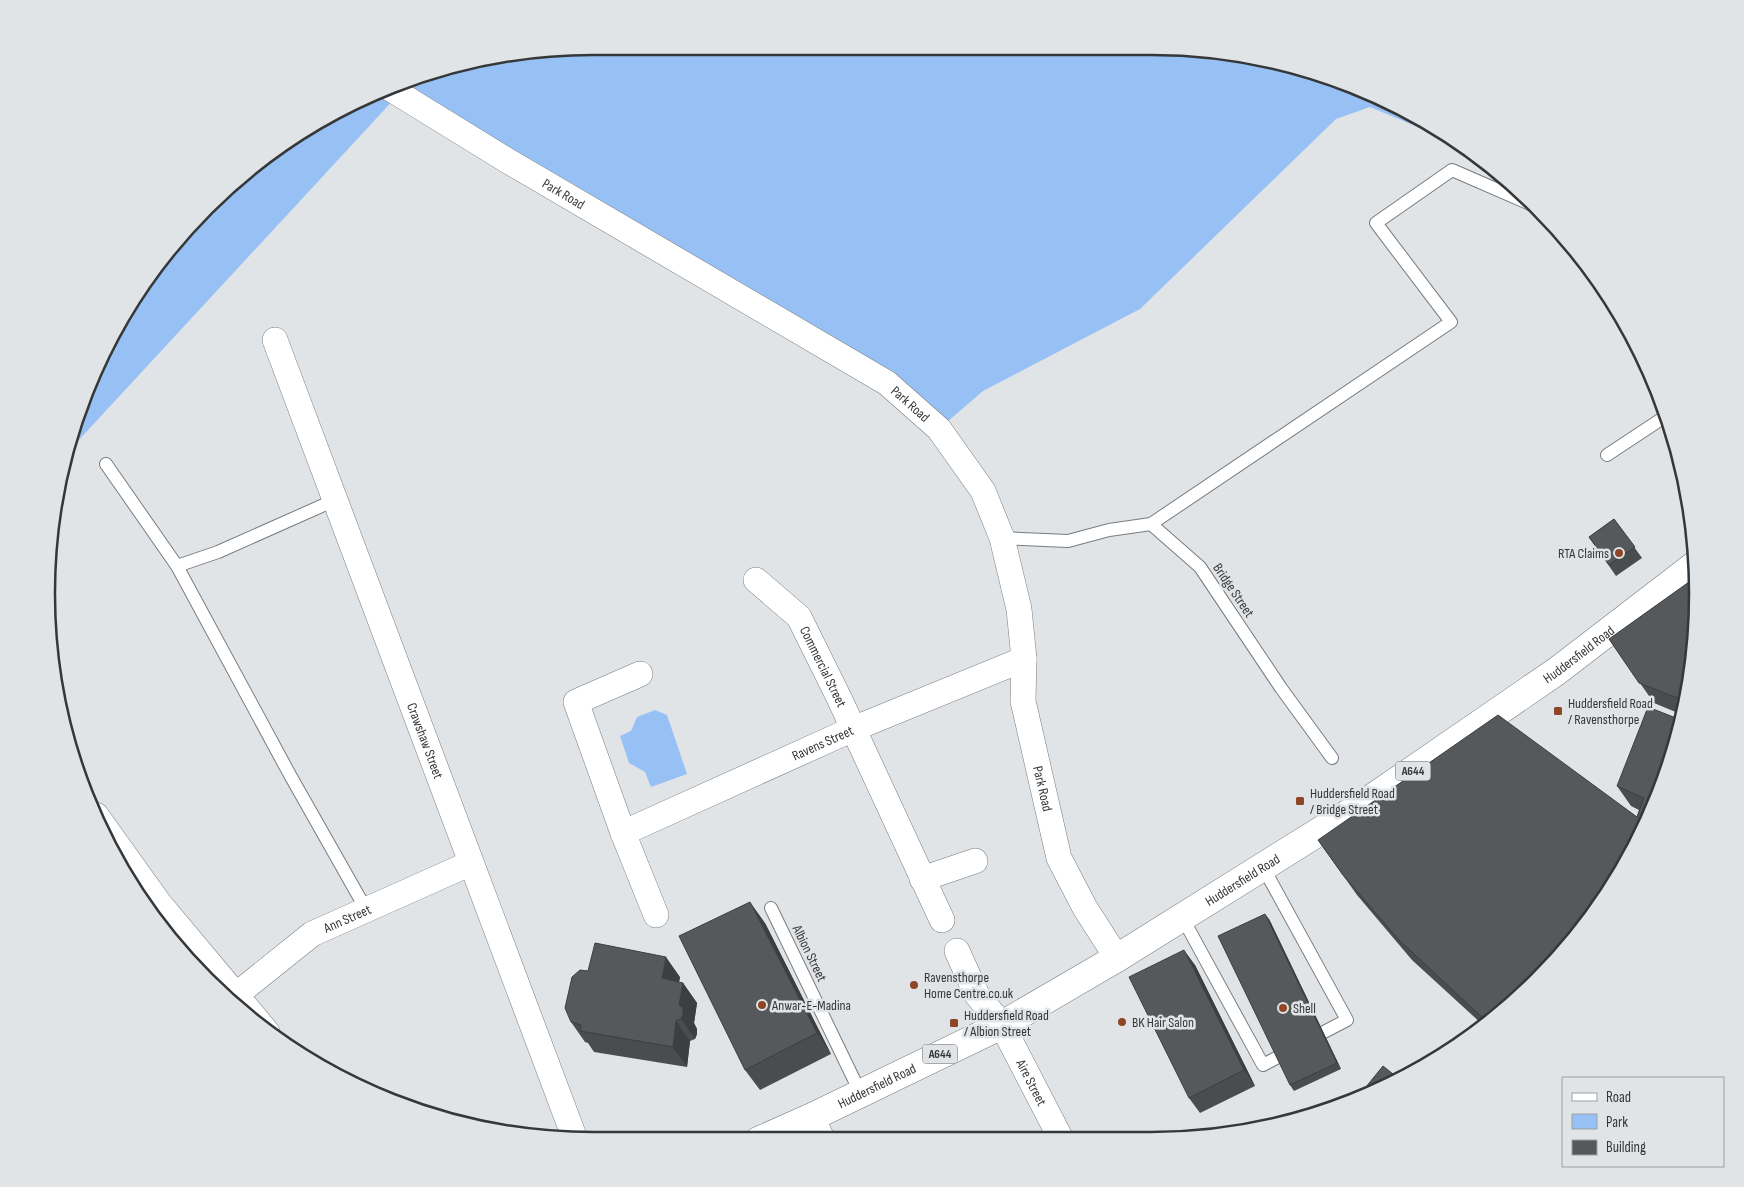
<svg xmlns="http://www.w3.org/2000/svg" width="1744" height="1187" font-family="'Sofia Sans Condensed',sans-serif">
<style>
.green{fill:#97c1f4}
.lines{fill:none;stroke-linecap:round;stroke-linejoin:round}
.service-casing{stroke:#797c7f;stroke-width:14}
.minor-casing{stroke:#797c7f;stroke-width:26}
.trunk-casing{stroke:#797c7f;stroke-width:29}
.service{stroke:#fff;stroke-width:12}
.minor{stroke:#fff;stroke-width:25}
.trunk{stroke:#fff;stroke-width:28}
.wall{fill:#4a4d4e}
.shaded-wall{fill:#3c3e40}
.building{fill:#56595b;stroke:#3c3e40}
.poi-dot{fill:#8e4626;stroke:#e1e4e7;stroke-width:2}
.labels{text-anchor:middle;stroke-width:5;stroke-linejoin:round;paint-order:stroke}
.shield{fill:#e1e4e7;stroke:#696b6d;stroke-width:1}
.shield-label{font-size:12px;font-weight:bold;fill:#363739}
.street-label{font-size:14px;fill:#363739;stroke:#e1e4e7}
.poi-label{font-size:14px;fill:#363739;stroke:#e1e4e7;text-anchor:start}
.rim{fill:none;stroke:#363739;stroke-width:2.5}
</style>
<rect width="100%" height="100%" fill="#e1e4e7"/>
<!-- green -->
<path class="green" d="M1150,46l107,11 136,46 68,42 -91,-38 -34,12 -196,190 -157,82 -44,38 -541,-334 -334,361 24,-72 72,-124 47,-54 82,-67 129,-64 104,-24z
M655,710l12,5 20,59 -36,13 -6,-15 -16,-9 -9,-27 11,-5 6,-14z"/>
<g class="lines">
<defs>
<path id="service" d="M1607,455l59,-39
M106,464l71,102 113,209 77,136
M1151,524l300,-202 -75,-99 76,-53 85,37
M1002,538l66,3 41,-11 42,-6 49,43 81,121 51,70
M177,566l41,-14 117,-52
M1263,867l84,153 -23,12
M771,908l89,184
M1182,917l81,148 15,-8"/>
<g id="minor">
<path id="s1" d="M391,89l117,72 379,222 52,46 44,62 19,47 17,71 5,50 -1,42 36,157 26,50 32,50"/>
<path id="s2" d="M275,340l300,799"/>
<path id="s3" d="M756,580l43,37 41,83 102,220"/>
<path d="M640,674l-64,28 47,131 33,82"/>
<path d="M96,815l63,88 108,129"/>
<path id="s4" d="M623,833l230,-104 171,-70"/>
<path d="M922,879l53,-18"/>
<path id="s5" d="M957,951l20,44 25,30 60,116"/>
<path id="s6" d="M236,995l76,-61 159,-71"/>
<path d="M812,1117l11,24"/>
</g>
<g id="trunk">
<path id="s7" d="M758,1141l54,-24 190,-92 115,-67 248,-155 192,-132 138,-106"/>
</g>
</defs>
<!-- service casing -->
<use href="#service" class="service-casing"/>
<!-- minor casing -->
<use href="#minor" class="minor-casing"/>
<!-- trunk casing -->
<use href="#trunk" class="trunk-casing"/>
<!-- service -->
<use href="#service" class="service"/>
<!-- minor -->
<use href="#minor" class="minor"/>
<!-- trunk -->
<use href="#trunk" class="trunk"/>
</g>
<!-- wall -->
<path class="wall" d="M1614,519l28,39 -26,18 -27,-39z
M1609,639l78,61 -31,103 -118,177 -55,45 -71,-65 -55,-65 -39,-55 319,-23 2,-7 -8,-4 -14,-20 59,-68 2,-5 -24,-10z
M1269,919l72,150 -47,22 -4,-6z
M765,923l66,131 -71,36 -15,-20z
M1195,965l60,121 -55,27 -11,-15z
M588,971l92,6 -1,5 4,1 14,20 -3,20 3,6v5l-2,5 -5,2 -3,26 -93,-15 -6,-9 -3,-1 -14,-20z"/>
<!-- shaded-wall -->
<path class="shaded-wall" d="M750,902l15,21 66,131 -14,-21z
M1265,914l4,5 72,150 -4,-6z
M1184,950l11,15 60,121 -11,-16z
M666,957l14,20 -4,21 -14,-20z
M683,983l14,20 -3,20 3,6v5l-2,5 -14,-20 -2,-14z
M676,1021l14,20 -3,26 -14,-20z"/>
<!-- building -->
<path class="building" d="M1614,519l21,28 -26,18 -20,-28z
M1696,577l2,16 -11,107 -31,103 -50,94 -68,83 -51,42 -89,-83 -55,-64 -25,-35 180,-125 139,102 7,-19 -27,-12 31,-79 28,11 7,-18 -44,-17 -30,-44z
M750,902l67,131 -72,37 -66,-134z
M1265,914l72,149 -47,22 -72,-149z
M595,943l71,14 -4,21 21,5 -4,22 4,3v6l-2,5 -5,2 -3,26 -93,-16 1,-6 -10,-3 -6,-14 7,-31 8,-7 8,1z
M1184,950l60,120 -55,28 -60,-121z
M1383,1066l15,12 -39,21 -2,-1z"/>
<!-- markers -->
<g class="poi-dot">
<circle cx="1619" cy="553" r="5"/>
<rect x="1553" y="706" width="10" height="10" rx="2.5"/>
<rect x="1295" y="796" width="10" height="10" rx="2.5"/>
<circle cx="914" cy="985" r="5"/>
<circle cx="762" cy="1005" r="5"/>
<circle cx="1283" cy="1008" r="5"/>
<circle cx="1122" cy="1022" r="5"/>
<rect x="949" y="1018" width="10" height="10" rx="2.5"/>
</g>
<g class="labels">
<!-- shield labels -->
<g class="shield">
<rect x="1395.5" y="761.5" width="35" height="19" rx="4"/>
<rect x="922.5" y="1044.5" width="35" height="19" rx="4"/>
</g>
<g class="shield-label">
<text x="1413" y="775">A644</text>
<text x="940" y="1058">A644</text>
</g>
<!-- street labels -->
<g class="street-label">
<text dy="5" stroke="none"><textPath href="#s1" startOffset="202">Park Road</textPath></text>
<text dy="5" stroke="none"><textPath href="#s1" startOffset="608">Park Road</textPath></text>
<text transform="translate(1234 590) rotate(56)" y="5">Bridge Street</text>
<text dy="5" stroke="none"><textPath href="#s7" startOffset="956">Huddersfield Road</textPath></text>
<text dy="5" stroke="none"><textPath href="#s3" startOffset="112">Commercial Street</textPath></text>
<text dy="5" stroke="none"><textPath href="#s2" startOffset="428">Crawshaw Street</textPath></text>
<text dy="5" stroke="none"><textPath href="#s4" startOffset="219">Ravens Street</textPath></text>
<text dy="5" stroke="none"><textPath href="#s1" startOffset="1028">Park Road</textPath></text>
<text dy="5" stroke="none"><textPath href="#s7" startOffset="551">Huddersfield Road</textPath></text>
<text dy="5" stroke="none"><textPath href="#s6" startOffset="136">Ann Street</textPath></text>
<text transform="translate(810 953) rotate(64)" y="5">Albion Street</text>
<text dy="5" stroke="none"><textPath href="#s5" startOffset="152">Aire Street</textPath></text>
<text dy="5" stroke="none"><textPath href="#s7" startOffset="131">Huddersfield Road</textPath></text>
</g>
<!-- poi labels -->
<g class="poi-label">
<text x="1609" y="558" text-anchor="end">RTA Claims</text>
<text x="1568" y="708">Huddersfield Road<tspan x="1568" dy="16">/ Ravensthorpe</tspan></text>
<text x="1310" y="798">Huddersfield Road<tspan x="1310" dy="16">/ Bridge Street</tspan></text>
<text x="924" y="982">Ravensthorpe<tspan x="924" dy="16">Home Centre.co.uk</tspan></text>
<text x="772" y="1010">Anwar-E-Madina</text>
<text x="1293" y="1013">Shell</text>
<text x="964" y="1020">Huddersfield Road<tspan x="964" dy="16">/ Albion Street</tspan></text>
<text x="1132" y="1027">BK Hair Salon</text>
</g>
</g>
<!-- crop -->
<path d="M0 0H1744V1187H0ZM593 55H1151A538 538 0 0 1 1689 593V594A538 538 0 0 1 1151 1132H593A538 538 0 0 1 55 594V593A538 538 0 0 1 593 55Z" fill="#e1e4e7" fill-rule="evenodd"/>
<path class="rim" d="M593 55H1151A538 538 0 0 1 1689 593V594A538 538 0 0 1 1151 1132H593A538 538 0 0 1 55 594V593A538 538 0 0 1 593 55Z"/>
<!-- legend -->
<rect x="1562" y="1077" width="162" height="90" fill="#e1e4e7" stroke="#9d9fa1"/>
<rect x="1572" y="1093" width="25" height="8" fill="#ffffff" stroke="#9d9fa1"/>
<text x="1606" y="1102" font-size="15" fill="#363739">Road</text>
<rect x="1572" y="1114" width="25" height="15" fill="#97c1f4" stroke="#9d9fa1"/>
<text x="1606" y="1127" font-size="15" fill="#363739">Park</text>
<rect x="1572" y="1140" width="25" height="15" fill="#56595b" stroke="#9d9fa1"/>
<text x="1606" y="1152" font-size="15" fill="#363739">Building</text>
</svg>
